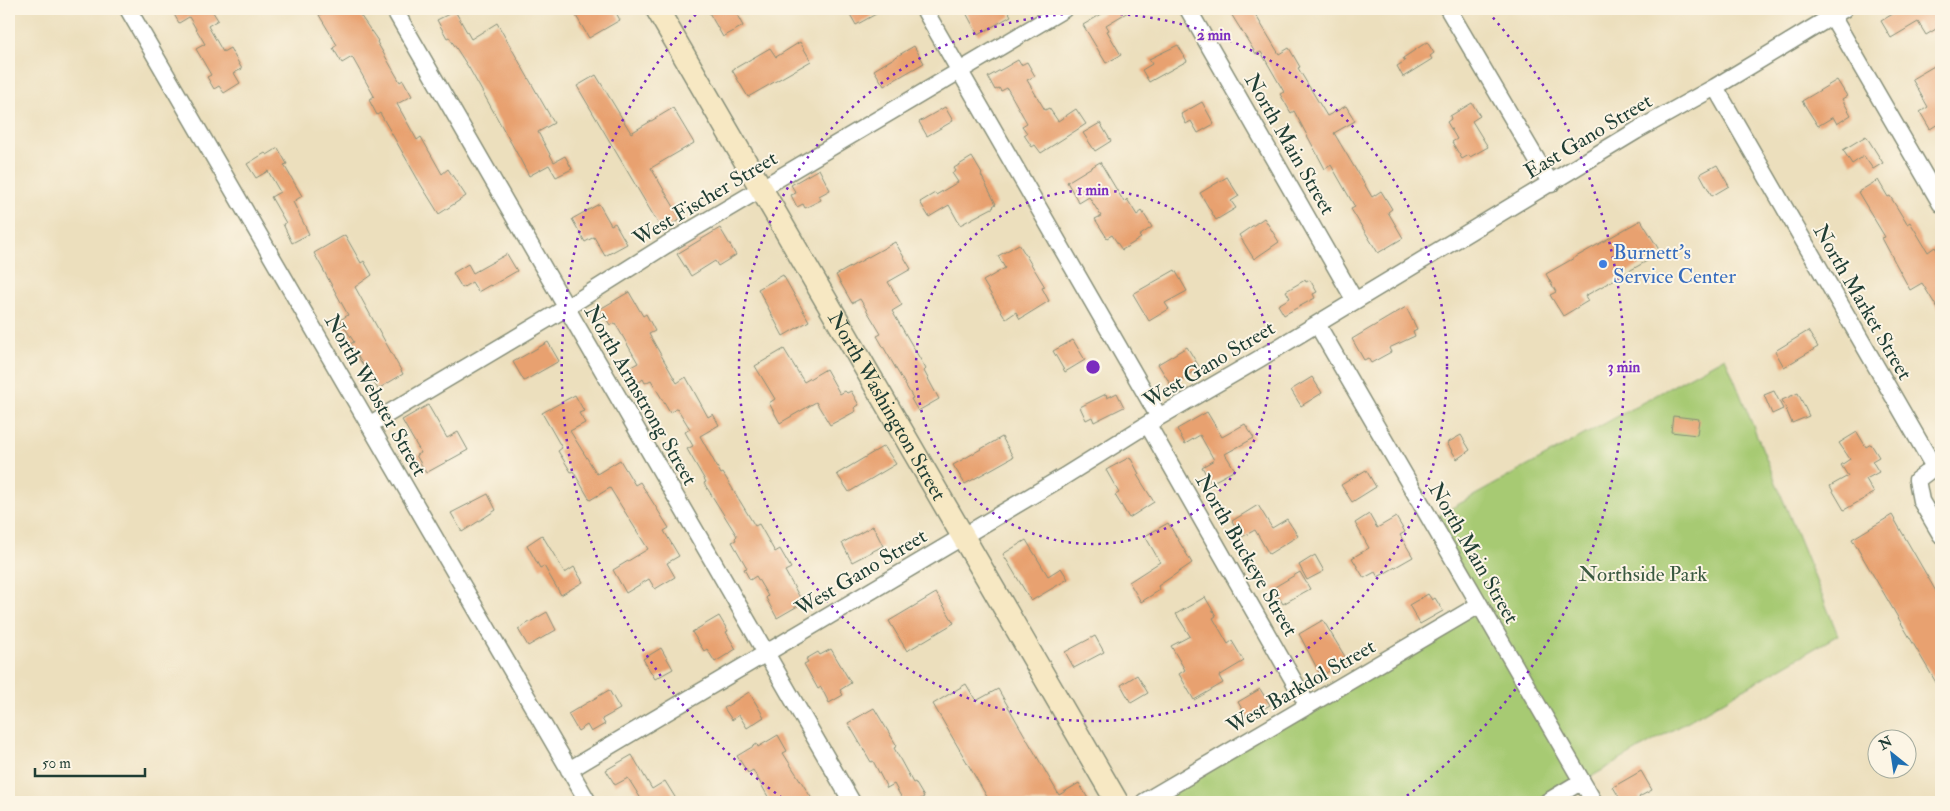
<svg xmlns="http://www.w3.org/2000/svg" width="1950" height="811" font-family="'IM FELL Double Pica',serif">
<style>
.green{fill:#a7ca73;stroke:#638454}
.building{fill:#e8a16f}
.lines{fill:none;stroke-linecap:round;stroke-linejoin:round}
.street-casing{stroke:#868e78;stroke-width:19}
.secondary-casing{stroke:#868e78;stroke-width:25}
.street{stroke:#fff;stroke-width:16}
.secondary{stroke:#f7e8c3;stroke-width:22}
.ring{fill:none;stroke:#7b2cbf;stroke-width:2.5;stroke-dasharray:2.5 5}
.shop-dot{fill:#3f7fe0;stroke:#fcf5e5;stroke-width:2}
.labels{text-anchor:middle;stroke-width:4;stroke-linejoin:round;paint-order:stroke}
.street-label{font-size:21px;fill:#1f3d34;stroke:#fcf5e5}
.shop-label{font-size:21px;fill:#366cbe;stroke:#fcf5e5;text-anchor:start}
.park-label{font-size:21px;fill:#3a5941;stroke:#fcf5e5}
.centre{fill:#7b2cbf;stroke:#fcf5e5;stroke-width:2.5}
.ring-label{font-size:15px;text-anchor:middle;font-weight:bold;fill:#7b2cbf;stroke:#fcf5e5;stroke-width:4;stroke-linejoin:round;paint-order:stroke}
</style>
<rect width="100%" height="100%" fill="#fcf5e5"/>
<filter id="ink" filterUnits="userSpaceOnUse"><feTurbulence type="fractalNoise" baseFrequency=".02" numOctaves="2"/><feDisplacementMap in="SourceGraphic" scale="10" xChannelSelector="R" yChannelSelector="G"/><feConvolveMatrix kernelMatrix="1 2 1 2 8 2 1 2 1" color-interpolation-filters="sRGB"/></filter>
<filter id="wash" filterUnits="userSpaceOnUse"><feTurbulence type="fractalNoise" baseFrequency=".0096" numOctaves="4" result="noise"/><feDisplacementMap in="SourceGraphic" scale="20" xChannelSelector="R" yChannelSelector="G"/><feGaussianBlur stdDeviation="1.12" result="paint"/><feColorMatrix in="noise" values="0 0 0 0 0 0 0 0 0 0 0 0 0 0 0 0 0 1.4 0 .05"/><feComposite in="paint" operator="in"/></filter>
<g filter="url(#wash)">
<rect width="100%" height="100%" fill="#ecdfbd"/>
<!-- green -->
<path class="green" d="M1725,357l113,278 -291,167h-403l335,-197 -49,-85z"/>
<g id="blocks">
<!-- building -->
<path class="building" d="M171,9h40l7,11 -10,6 15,26 7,-4 12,21 -8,4 6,10 -16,10 -5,-7 -5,3 -7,-12 4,-2 -15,-26 9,-5 -16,-27 -10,6z
M330,9h26l22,32 -1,1 23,40 3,-2 9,16 -15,8 20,36 4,-3 21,37 6,-5 18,27 -27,18 -18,-29 -41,-72 -3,2 -8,-15 5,-4 -22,-39 -10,6 -9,-15 4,-3 -18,-30z
M572,9h42l6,11 -31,18z
M707,9h27l9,17 -20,11z
M847,9h38l-29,16z
M964,9h43l4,7 -33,19z
M1110,9h23l-27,16 3,5 -2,1 14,24 -15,8 -23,-38z
M1228,9h24l27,45 10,-6 11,19 -2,1 29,48 19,-10 9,15 -21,12 38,64 9,-6 11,18 -4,3 15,26 -25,15 -27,-44 4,-2 -24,-42 -6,4 -31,-58 -3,2 -11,-19 4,-2 -23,-40 -5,2z
M1901,9h39l-4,2 5,9v6l-15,9 -8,-13 -27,16 -10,-17z
M455,11l16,28 26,-16 57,100 -16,9 16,30 11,-6 7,13 -16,8 -7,-12 -20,11 -10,-19 -50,-89 -20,-31 -2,1 -10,-18z
M800,42l11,19 -63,36 -16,-27 38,-22 6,9z
M1427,42l7,11 -4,3 2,3 -29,18 -6,-11 8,-5 -2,-3z
M1178,45l9,16 -38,21 -7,-12 10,-6 -3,-5z
M914,46l10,17 -40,23 -10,-16z
M1018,60l3,5 6,-3 8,14 -8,4 18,30 4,-2 9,13 18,-12 10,15 -45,29 -6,-8 -3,2 -8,-12 3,-2 -5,-7 5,-3 -20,-35 -6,3 -2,-3 -4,2 -7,-13z
M1941,62v67l-3,-5 -8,5 -10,-17 8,-5 -16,-28z
M596,75l35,58 42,-25 21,35 -43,25 30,51 -19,11 -85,-144z
M1837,80l10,16 -5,3 9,16 -14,9 -4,-7 -15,9 -16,-25z
M1202,102l12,22 -16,9 -7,-12 -5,3 -5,-10z
M1472,103l8,13 -8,5 16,26 -18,10 -1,-2 -7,4 -10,-17 5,-3 -10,-17 4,-3 -1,-3z
M945,107l8,14 -26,15 -8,-14z
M1100,123l11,18 -16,10 -12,-18z
M1866,136l17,27 -10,6 -9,-13 -12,8 -9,-14z
M278,148l9,16 -3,1 18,31 -9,6 16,32 -17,9 -9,-19 3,-1 -15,-26 9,-5 -12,-21 -12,7 -9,-14 18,-11 2,2z
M972,157l10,17 -1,1 15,29 -3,2 1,1 -34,18 -11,-20 -20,12 -9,-15 15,-9 1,2 22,-13 -6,-9 4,-2 -2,-3z
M1100,162l24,40 3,-3 10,16 5,-4 10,16 -13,9 2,2 -19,12 -10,-15 -5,3 -12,-19 6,-3 -12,-19 -10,6 -12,-21z
M1717,165l12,21 -17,10 -12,-22z
M819,169l11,21 -11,6 2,4 -16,8 -2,-4 -6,3 -6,-12 5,-2 -5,-8z
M1227,177l12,19 -8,5 5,7 -20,12 -16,-27z
M1878,180l10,17 2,-1 17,28 3,-2 18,30 7,-5 6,10v15l-5,3 5,9v30l-19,-31 -12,7 -28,-52 3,-1 -27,-45z
M599,204l12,21 4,-2 12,21 -22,12 -11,-19 -9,5 -13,-23z
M1264,218l15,24 -25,17 -15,-24z
M1641,220l20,33 -76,43 3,5 -25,15 -13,-21 6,-3 -10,-18z
M720,228l16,27 -18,11 -3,-5 -24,15 -14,-22z
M345,235l16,28 3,-2 8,14 -17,12 48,87 -25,15 -28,-45 4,-2 -14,-22 8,-5 -34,-62z
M895,242l16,27 -23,13 14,23 -10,6 34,58 -2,2 15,28 -21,12 -7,-12 2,-1 -36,-62 4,-2 -21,-35 -8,4 -16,-28z
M1019,244l26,43 -3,1 7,13 -29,18 -4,-7 -10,7 -23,-38 22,-13 -7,-12z
M507,254l10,17 -26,15 -1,-1 -12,7 -6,-10 -10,6 -9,-15 15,-9 5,9z
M1175,270l12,21 -22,12 4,6 -20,12 -16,-27z
M783,275l26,46 -26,15 -25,-47z
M1305,280l1,2 4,-2 7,12 -4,2 2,4 -31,17 -6,-10 12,-7 -4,-7z
M629,292l14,24 3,-2 9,17 -6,3 28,49 9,-6 22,40 5,-3 6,11 -19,11 21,38 2,-1 32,53 4,-2 16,28 5,-3 11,19 -6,3 18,32 -26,15 -11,-20 2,-2 -12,-20 -6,4 -6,-11 3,-1 -15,-26 4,-2 -1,-2 2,-2 -33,-53 2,-1 -19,-33 6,-3 -8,-14 5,-3 -13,-21 -7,5 -19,-33 -6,3 -2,-4 -5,4 -9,-15 9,-5 -23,-40 -5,2 -10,-16z
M1406,307l11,22 -4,2 2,5 -26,12 2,4 -20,11 -3,-5 -4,2 -12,-21z
M1808,331l10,16 -34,20 -9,-16z
M1073,340l12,20 -20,12 -12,-21z
M548,342l11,19 -35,20 -11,-19z
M1187,347l13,21 -29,17 -13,-21z
M784,349l20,33 22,-13 14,25 5,-3 2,2 4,-2 8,14 -5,3 2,3 -26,14 -14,-23 -36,21 -11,-20 6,-4 -20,-33z
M1312,377l10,16 -21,13 -10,-16z
M1774,391l9,18 -11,5 -8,-19z
M1117,393l7,14 -30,15 -2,-5 -6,3 -6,-13 26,-13 1,4z
M1798,393l11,23 -17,7 -10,-23z
M575,395l9,16 -5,2 6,10 -15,8 27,43 23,-14 15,25 5,-3 29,46 -5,3 15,25 -12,7 8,14 -20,12 -6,-10 -23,14 -13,-23 35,-21 -38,-61 -20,12 -17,-29 -2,1 -13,-21 4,-3 -20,-35z
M428,405l19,33 11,-6 10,18 -42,23 -10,-18 5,-2 -19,-33z
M1207,412l15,25 23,-13 9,14 -29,16 10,16 -24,13 -9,-16 12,-7 -14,-25 -15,9 -8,-15z
M1673,416l26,3 -2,16 -26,-3z
M1857,432l9,15 5,-3 8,13 -7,4 7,11 -13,7 8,14 -30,17 -14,-24 18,-10 -7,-11 9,-6 -11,-16z
M1461,435l9,15 -13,9 -10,-16z
M1002,437l11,20 -48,27 -12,-19z
M884,446l12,18 -47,28 -12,-18z
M1130,457l9,17 -2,1 17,27 -25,16 -14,-23 4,-2 -13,-23z
M1366,470l10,17 -24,15 -11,-17z
M488,494l8,16 -34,22 -11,-19z
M1258,505l14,23 15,-9 11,17 -29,18 -14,-24 -13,7 -10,-16z
M1369,514l8,14 19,-11 9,15 -5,3 13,22 -35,20 -3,-5 -11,6 -12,-20 17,-10 -14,-25z
M1892,515l49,85v91l-89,-152z
M1168,523l24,40 -34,23 2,4 -19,12 -12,-20 31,-20 -15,-26z
M873,526l10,20 -31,16 -10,-19z
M542,535l23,38 9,-6 9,15 -22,13 -17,-29 -4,2 -13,-23z
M1026,540l22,36 13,-8 7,11 -37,22 -28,-47z
M1315,555l9,16 -17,9 -8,-15z
M1300,572l10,17 -27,15 -10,-16z
M936,593l18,30 -47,28 -18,-30z
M1428,594l4,6 3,-2 8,13 -23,13 -11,-19z
M1205,597l11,19 -3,2 15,26 4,-3 12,20 -25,15 4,7 -29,17 -15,-26 6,-4 -14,-24 19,-10 -14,-22z
M547,612l9,18 -28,16 -10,-17z
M719,616l9,15 -2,1 10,17 -21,13 -8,-13 -3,2 -12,-19z
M1323,620l24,40 -26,16 -22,-42z
M1095,636l9,16 -30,16 -9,-16z
M661,648l12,21 -18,10 -12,-20z
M831,649l20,34 -11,7 3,5 -14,8 -8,-16 -3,2 -14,-25 4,-2 -2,-3 12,-7 2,3z
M1137,675l11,18 -17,10 -10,-18z
M966,684l10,17 22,-12 61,106 20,-12 11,19h-100l-57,-98z
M1260,689l10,16 -23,13 -9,-16z
M609,690l11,19 -18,10 3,5 -14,8 -4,-7 -9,6 -10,-17z
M749,692l15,25 -17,11 -8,-13 -7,5 -8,-12z
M874,708l23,38 -3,2 19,35 2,-1 9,15 -9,5h-11l-10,-18 -7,4 -14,-27 -2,1 -23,-39z
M778,735l9,16 -4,2 31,49h-43l-18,-32 -5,3 -11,-17 20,-12 1,3z
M632,755l20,34 13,-8 13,21h-35l-15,-24 -13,7 -9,-15z
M1641,771l11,19 -13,7 2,5h-19l-9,-15z"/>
</g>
</g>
<g filter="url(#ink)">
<use href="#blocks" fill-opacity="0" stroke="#868e78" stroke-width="1"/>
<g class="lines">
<defs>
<path id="street" d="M128,9l460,793
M394,9l458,793
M924,9l235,408
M1188,9l167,292
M1448,9l103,175
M1832,16l109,188
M1715,87l219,380
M1317,324l277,478
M369,425l197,-117 100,-63 398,-236
M1148,425l160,281
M1941,462l-24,18 4,21 20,34
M569,770l494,-293 96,-60 100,-58 377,-228 79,-44 129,-78
M1144,802l335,-197
M1547,802l35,-21"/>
<g id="secondary">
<path id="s1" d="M657,9l460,793"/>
</g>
</defs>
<!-- street casing -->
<use href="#street" class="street-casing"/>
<!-- secondary casing -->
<use href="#secondary" class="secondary-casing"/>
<!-- street -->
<use href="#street" class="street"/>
<!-- secondary -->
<use href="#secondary" class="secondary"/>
</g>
</g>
<!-- distance rings -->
<g class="ring">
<circle cx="1093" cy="367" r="177"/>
<circle cx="1093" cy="367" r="354"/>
<path d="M788 802A531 531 0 0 1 698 12M1488 12A531 531 0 0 1 1398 802"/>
</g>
<!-- markers -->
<circle class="shop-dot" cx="1603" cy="264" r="5"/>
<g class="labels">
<!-- street labels -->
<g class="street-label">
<text transform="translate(1588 136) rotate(-31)" y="7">East Gano Street</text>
<text transform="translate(1290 144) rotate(60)" y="7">North Main Street</text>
<text transform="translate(705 198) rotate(-31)" y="7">West Fischer Street</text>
<text transform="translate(1863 302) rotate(60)" y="7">North Market Street</text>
<text transform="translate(1209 364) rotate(-31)" y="7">West Gano Street</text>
<text transform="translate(376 395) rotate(60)" y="7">North Webster Street</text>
<text transform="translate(641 395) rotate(60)" y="7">North Armstrong Street</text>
<text dy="7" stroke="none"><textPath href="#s1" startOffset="459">North Washington Street</textPath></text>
<text transform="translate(1474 553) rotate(60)" y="7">North Main Street</text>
<text transform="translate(1247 555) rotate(60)" y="7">North Buckeye Street</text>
<text transform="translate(861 572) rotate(-31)" y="7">West Gano Street</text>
<text transform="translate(1301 686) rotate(-30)" y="7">West Barkdol Street</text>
</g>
<!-- shop labels -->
<g class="shop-label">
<text x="1613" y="259">Burnett's<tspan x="1613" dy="24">Service Center</tspan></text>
</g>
<!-- park labels -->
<g class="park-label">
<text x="1643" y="581">Northside Park</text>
</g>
</g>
<circle cx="1093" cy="367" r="8" class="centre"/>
<g class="ring-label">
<text x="1214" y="40">2 min</text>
<text x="1093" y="195">1 min</text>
<text x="1624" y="372">3 min</text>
</g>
<!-- margin -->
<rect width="1950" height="811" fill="none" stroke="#fcf5e5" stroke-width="30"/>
<!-- north arrow -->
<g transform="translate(1892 754) rotate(330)"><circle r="24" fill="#fcf5e5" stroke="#a4ab9e"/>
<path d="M0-4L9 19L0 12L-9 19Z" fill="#1f6fb2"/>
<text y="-8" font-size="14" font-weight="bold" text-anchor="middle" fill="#1f3d34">N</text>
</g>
<!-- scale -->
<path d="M35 768v8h110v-8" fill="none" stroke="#1f3d34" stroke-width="2.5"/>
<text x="42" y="768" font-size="15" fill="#1f3d34" stroke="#fcf5e5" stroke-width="4" paint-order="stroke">50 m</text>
</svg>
